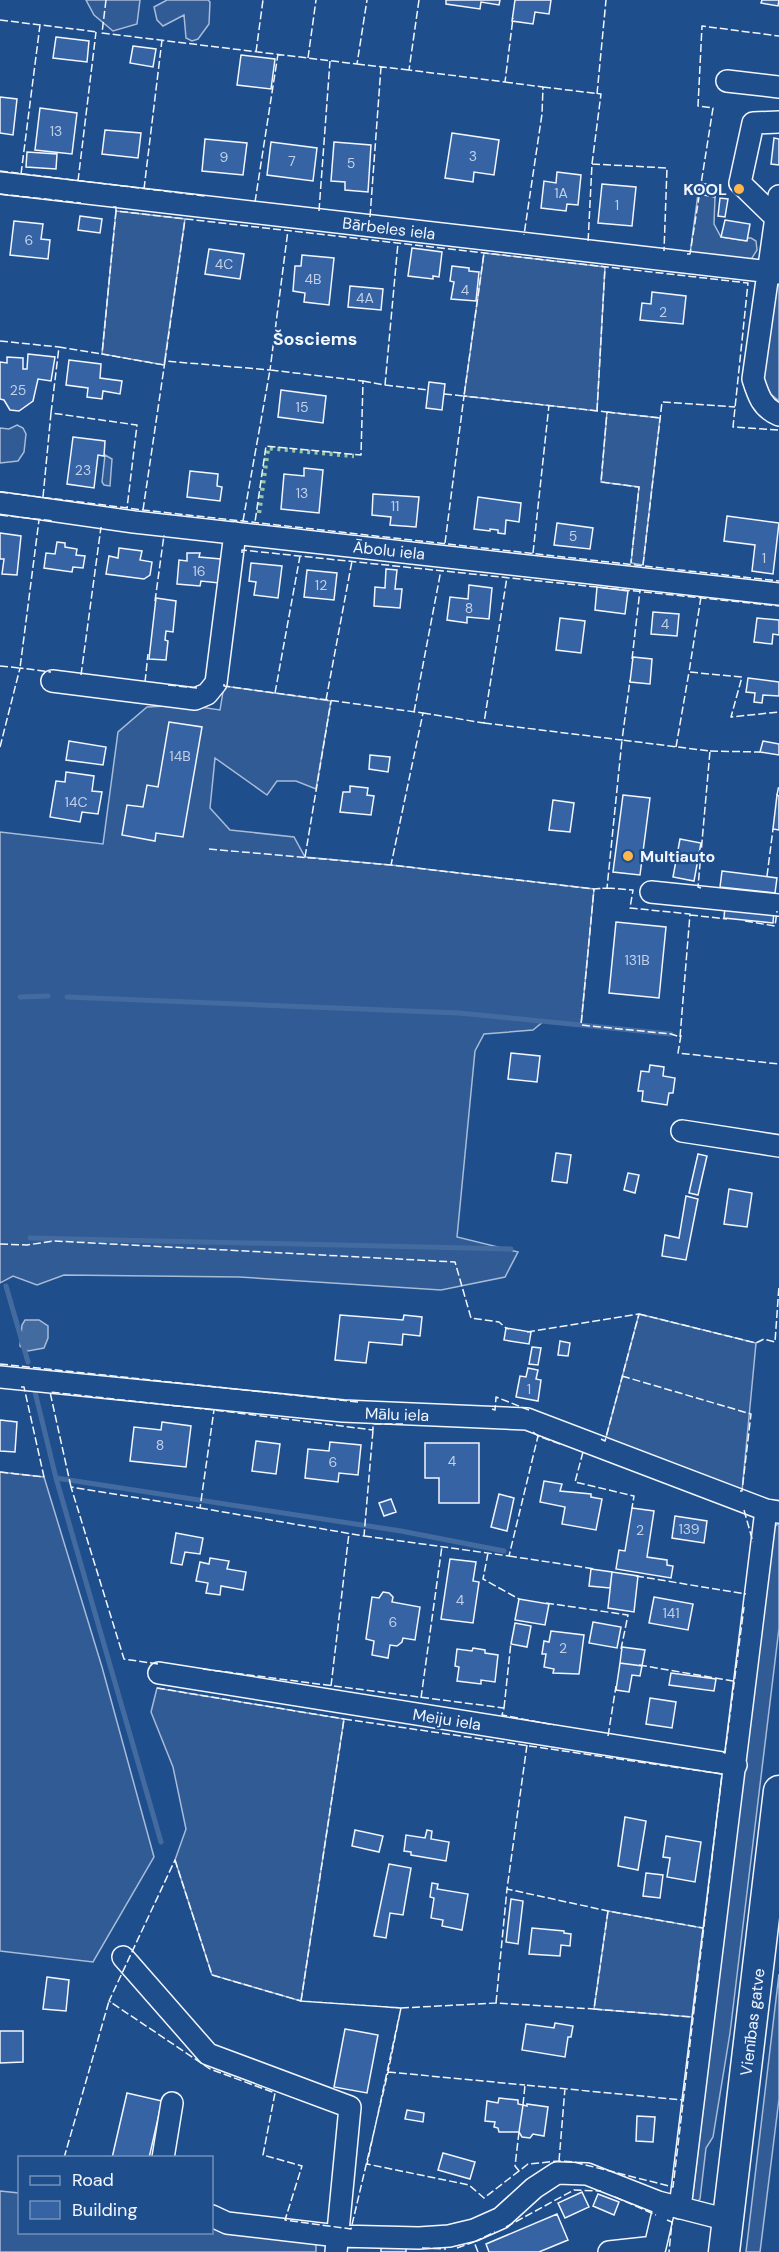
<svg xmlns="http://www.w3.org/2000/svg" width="779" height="2252" font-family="'DM Sans',sans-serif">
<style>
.built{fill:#305b95;stroke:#a8bbd7;stroke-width:1.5}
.water{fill:#446ba0;stroke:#a8bbd7;stroke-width:1.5}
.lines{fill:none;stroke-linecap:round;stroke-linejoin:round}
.stream{stroke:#446ba0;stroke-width:5}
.building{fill:#3563a3;stroke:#f2f6ff;stroke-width:1.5}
.minor-casing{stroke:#f2f6ff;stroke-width:24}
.highway-casing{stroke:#f2f6ff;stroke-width:33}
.minor{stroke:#1f4e8c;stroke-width:21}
.highway{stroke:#1f4e8c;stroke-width:30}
.hedge{stroke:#97c8a6;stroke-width:4.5;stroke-dasharray:3 4.5;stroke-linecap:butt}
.fence{stroke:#f2f6ff;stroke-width:1.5;stroke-dasharray:8 3;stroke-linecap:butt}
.poi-dot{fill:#ffb74d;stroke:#1f4e8c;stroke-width:2}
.labels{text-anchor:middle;stroke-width:4.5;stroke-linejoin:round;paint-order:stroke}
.number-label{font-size:14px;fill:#c3d1e8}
.poi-label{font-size:16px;font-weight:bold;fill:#f2f6ff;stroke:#1f4e8c;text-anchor:end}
.street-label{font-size:16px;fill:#f2f6ff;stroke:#1f4e8c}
.neighbourhood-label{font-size:18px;font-weight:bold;fill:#f2f6ff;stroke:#1f4e8c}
</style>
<rect width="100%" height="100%" fill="#1f4e8c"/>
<!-- built -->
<path class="built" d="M86,0h54l-3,24 -24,7 -19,-16z
M167,0h41l2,2 -1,22 -11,15 -6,2 -6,-3 -2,-23 -21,11 -6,-6 -3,-13z
M698,194l17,3 -1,27 7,13 25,4 2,-3h3l5,3 1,9 -5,8 -4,3 -58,-7z
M116,211l69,8 -21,146 -62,-11z
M484,253l121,14 -8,144 -133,-15z
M779,285v116l-12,-10 -5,-10 14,-93z
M607,412l53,6 -17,147 -12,-2 8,-76 -38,-5z
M17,425l6,3 3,6 -2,18 -6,9 -18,2v-35l9,1z
M105,455l7,4 -2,27 -6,-1 -2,-3z
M224,686l107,15 -15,88 -20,-8h-19l-10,14 -52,-37 -5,50 20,22 64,7 11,20 86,8 203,24 -13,136 -37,-4 -11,9 -49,4 -9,17 -18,186 61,15 -13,25 -64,13 -202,-13 -175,-2 -27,10 -24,-9 -13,7v-451l103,12 15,-112 29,-25 39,-2 34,5z
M639,1314l117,29 -14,148 -137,-50z
M0,1472l44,5 58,190 52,190 -61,105 -93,-11z
M779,1523v105l-49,405 -17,104 -7,11 -6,51 -5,5 -3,-3 80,-672z
M157,1688l187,31 -43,282 -89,-26 -37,-115 11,-31 -13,-62 -22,-55z
M608,1911l95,17 -11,89 -98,-8z
M779,1974v125l-19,153h-14z
M0,2191l19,2 1,39h192v-5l104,14v11h-316z"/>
<!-- water -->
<path class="water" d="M25,1320h14l9,6v12l-4,10 -16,3 -8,-5 2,-21z"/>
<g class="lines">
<!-- stream -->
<path class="stream" d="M20,997l28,-1
M67,997l392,16 212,21
M30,1238l481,11
M6,1286l22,76
M35,1392l21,86 105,364
M56,1478l345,53 103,20"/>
</g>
<!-- building -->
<path class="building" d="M446,0h54l-1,5 -18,-3 -1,7 -34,-5z
M515,0h36l-2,14 -14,-2 -2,12 -21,-3z
M762,0h17l-1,6 -17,-3z
M56,37l33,4 -2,21 -34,-4z
M133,46l23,3 -3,18 -23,-4z
M241,55l34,4 -4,30 -34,-4z
M0,97l17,2 -4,36 -13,-2z
M40,108l37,5 -5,41 -37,-4z
M105,130l36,3 -3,25 -36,-4z
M452,133l47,7 -5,35 -20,-3 -1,10 -28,-4z
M774,138l5,1v26l-8,-1z
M205,139l42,4 -4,32 -41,-4z
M271,142l46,6 -4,33 -46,-6z
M334,142l37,3 -3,47 -23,-2v-8l-14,-1z
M27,152l30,2 -1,15 -30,-2z
M557,172l24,3 -3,30 -11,-1 -1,7 -25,-3 3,-27 12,2z
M700,183l17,3 -2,11 -17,-3z
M602,184l34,3 -4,39 -34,-3z
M720,198l8,1 -3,18 -7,-1z
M80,216l22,3 -2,14 -22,-3z
M725,220l25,4 -3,17 -26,-4z
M14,221l29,3 -2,15 9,1 -2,19 -38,-4z
M412,248l30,4 -3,25 -6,-1v3l-25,-3z
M209,249l35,5 -4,25 -35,-5z
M302,255l32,3 -5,47 -25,-3 1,-9 -12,-2 2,-25h6z
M452,266l17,2v3l10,1 -3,29 -25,-2 3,-17 -4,-1z
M350,286l33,3 -2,21 -33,-3z
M652,292l34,4 -3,28 -43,-4 2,-17 9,1z
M28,354l27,3 -4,24 -13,-2 -5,22 -14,10 -9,-1 -6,-10 -4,-1v-37l7,1v-6l16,1v11h4z
M69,360l32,4 -1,14 22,3 -2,13 -17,-3 -1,8 -15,-2 1,-9 -22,-3z
M429,382l16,2 -3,26 -16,-2z
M281,390l45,6 -3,27 -45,-6z
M73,437l32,4 -1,15 -6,-1 -4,33 -27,-4z
M304,468l19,2 -4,43 -38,-4 3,-35 20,2z
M190,471l28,3 -1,12 5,1 -2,14 -33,-4z
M373,494l46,3 -3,30 -26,-2 1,-8 -19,-2z
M478,497l43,6 -2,19 -13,-2 -1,14 -7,-1v-3l-8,-1v2l-16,-2z
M727,516l52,7 -6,51 -21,-3 3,-26 -31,-4z
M557,523l36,5 -3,21 -36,-4z
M0,533l21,3 -4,39 -15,-1 2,-15h-4z
M57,542l8,1v4l12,2 -1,6 9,1 -2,12 -10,-1 -1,5 -28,-4 2,-15 9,1z
M119,548l23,3 -2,9 12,2 -2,13 -6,4 -38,-5 3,-18 9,2z
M187,553h13l-1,4 22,2 -2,24 -18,-2 -1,5 -23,-2 2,-24 8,1z
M251,563l31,3 -4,32 -24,-3 2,-13 -7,-1z
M386,569l11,1 -2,19h7l-2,19 -26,-2 1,-19 10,1z
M307,570l30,3 -3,27 -30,-3z
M469,585l23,3 -3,31 -22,-2v6l-20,-3 3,-23 18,2z
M597,587l31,4 -3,23 -30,-4z
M156,598l20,3 -3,31 -7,-1 -1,9 3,1 -2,19 -17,-1z
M653,612l26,2 -2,22 -26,-2z
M560,618l25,3 -4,32 -25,-3z
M757,618l22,2v15l-6,-1 -1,10 -18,-2z
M633,657l19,2 -2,25 -20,-2z
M748,678l31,4v14l-16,-1 -1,8 -8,-1 1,-9 -9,-1z
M169,722l33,5 -19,110 -27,-4 -1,8 -33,-6 5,-30 16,2 4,-22 11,2z
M69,741l37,6 -3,18 -37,-5z
M763,741l16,3v11l-19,-3z
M370,755l20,2 -2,15 -19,-3z
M66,772l28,4 -2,15 10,1 -4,22 -16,-2 -2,10 -30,-5 6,-36 9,1z
M350,786l18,2 -1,7 7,1 -3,19 -31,-3 3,-20h7z
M623,795l27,3 -10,77 -27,-3z
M777,795l2,1v34l-6,-1z
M553,800l21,3 -4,29 -21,-2z
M680,839l21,4 -7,38 -21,-4z
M722,871l55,7 -2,15 -55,-6z
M725,906l49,5 -1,12 -49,-5z
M616,922l50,5 -7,71 -50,-5z
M511,1053l29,3 -3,26 -29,-3z
M650,1065l14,2 -1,9 12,2 -2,15h-4l-2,12 -25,-4 1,-10h-5l3,-20 8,1z
M556,1153l15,2 -4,28 -15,-2z
M698,1154l9,2 -9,39 -9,-2z
M628,1173l11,2 -4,18 -11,-3z
M729,1189l23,4 -5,34 -23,-3z
M686,1196l12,3 -12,61 -24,-4 3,-21 14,3z
M340,1315l63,5 1,-5 18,2 -2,19 -17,-2 -1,11 -33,-3 -3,21 -31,-3z
M506,1328l25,4 -2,12 -25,-4z
M560,1341l10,2 -2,13 -10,-1z
M532,1347l9,1 -3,17 -9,-1z
M528,1368l10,2 -2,9 5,1 -3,21 -22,-4 4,-21 6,1z
M0,1420l17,2 -2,30 -15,-1z
M162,1422l29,4 -5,41 -56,-6 4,-34 27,3z
M256,1441l24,3 -4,30 -24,-3z
M330,1442l31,3 -3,30 -19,-2 -1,9 -33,-4 3,-29 21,2z
M425,1443h54v60h-40v-25h-14z
M544,1481l18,3 -2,7 31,3v3l11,2 -6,31 -34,-6 3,-17 -25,-5z
M499,1494l15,4 -7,33 -16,-4z
M391,1499l5,13 -12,4 -5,-13z
M632,1508l22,3 -7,46 20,3v5l6,1 -2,12 -55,-9 3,-19 6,1z
M675,1516l32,5 -3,22 -32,-5z
M176,1533l27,5 -3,16 -15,-2 -3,13 -11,-2z
M210,1558l19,3 -2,8 19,3 -3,18 -22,-4 -1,9 -14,-2 2,-10 -12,-2 4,-19 9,2z
M450,1559l26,3 -3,19 6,1 -6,41 -32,-4z
M591,1569l21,3 -2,16 -21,-2z
M612,1572l26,4 -4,36 -26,-4z
M383,1592l6,1 4,4 -1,5 28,5 -5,33 -12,-2 -1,4 -5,4 -7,-1 -2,13 -16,-3 2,-14 -8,-2 6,-42 7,1z
M654,1597l39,7 -5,26 -39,-7z
M519,1599l30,5 -4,21 -30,-5z
M593,1622l28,5 -4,21 -28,-5z
M515,1623l16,3 -4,21 -16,-3z
M551,1631l33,4 -5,39 -26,-1 1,-4 -10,-2 2,-13h-4l2,-13 5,1z
M622,1647l23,3 -3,16 -22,-3z
M473,1648l12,2v3l13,2 -3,27 -14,-2v4l-24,-3 2,-14 -4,-1 2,-17 15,2z
M620,1663l22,3 -2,10 -8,-1 -3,17 -13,-2z
M671,1673l45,6 -2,12 -45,-6z
M650,1698l26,4 -4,26 -26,-4z
M625,1817l21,4 -8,49 -20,-4z
M355,1830l28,6 -4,16 -27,-6z
M427,1830l5,1 -1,8 18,3 -3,19 -35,-6v-3l-7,-1 2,-16 19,3z
M666,1836l35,6 -6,40 -28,-5 3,-19 -7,-1z
M389,1864l22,4 -8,47 -13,-2 -4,25 -12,-2z
M646,1873l17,2 -3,23 -17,-2z
M432,1883l6,1 -1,5 31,5 -6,36 -20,-4 1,-6 -12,-2 3,-20 -4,-1z
M511,1899l12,2 -5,43 -12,-2z
M532,1928l32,3v2l7,1 -1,12 -9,-1 -1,11 -31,-2z
M47,1977l22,3 -3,31 -23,-2z
M555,2023l18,3 -2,11h-3l-3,20 -43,-7 4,-26 28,4z
M345,2029l33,6 -11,58 -33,-6z
M0,2031h23v31l-23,1z
M127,2093l35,8 -13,57h-37z
M499,2098l19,2v4l5,1 -4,27h-20l-1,-4 -4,-1 1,-5 -10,-1 2,-20 11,2z
M527,2104l21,3 -4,29 -11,-2 -3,4 -8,-1 -3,-5 4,-27 4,1z
M407,2110l17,3 -1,9 -18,-3z
M637,2116l18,1 -2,25 -17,-1z
M443,2153l32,9 -5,17 -32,-9z
M582,2192l7,15 -24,11 -7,-15z
M598,2194l21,8 -5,13 -21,-9z
M557,2214l11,26 -29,12h-50l-3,-8z
M381,2247l25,1v4h-25z"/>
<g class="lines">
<defs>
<path id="minor" d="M727,81l52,6
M0,183l779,90
M779,196l-26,183c5,16 9,29 26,36
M776,218l-36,-35 13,-60 26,-1
M0,503l134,19 645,72
M52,681l143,18 12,-5 9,-11 19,-150
M651,892l128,13
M682,1131l97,15
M0,1377l343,34 184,8 239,91 13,2
M159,1673l577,92
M123,1957l85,97 142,53 -14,145
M163,2158l9,-55
M680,2208l86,-698
M212,2216l15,7 111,13 81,2 30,-2 25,-6 27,-12 33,-30 23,-15 30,1 71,28 70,18
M609,2252l46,-5 10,-43"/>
<path id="highway" d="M724,2252l55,-461"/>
</defs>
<!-- minor casing -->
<use href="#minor" class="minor-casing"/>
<!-- highway casing -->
<use href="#highway" class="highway-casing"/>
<!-- minor -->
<use href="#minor" class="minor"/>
<!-- highway -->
<use href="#highway" class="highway"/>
<!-- hedge -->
<path class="hedge" d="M259,513l9,-65 86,8"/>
<!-- fence -->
<path class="fence" d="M106,0l-4,33 255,31 10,-64
M419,0l-10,70 96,12 8,-64
M0,20l98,12
M256,52l7,-52
M308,58l8,-58
M357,64l52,6
M505,82l38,5 -1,27 -18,121
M543,87l58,7 -9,70 -4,79
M597,94l9,-94
M592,164l75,4 -3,83
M0,171l205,25
M21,174l19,-149
M78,181l18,-149
M144,189l18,-149
M0,194l81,9
M255,202l23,-148
M113,207h3v4l632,72 -15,144 46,3
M116,211l-14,143 62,11
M319,211l11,-150
M370,217l11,-150
M687,254h3l23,-146 -15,-2 4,-80 77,10
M0,341l59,6
M165,361l20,-142
M363,381l22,4 13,-142
M385,385l43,5
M444,394l20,2 20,-143
M597,411l8,-144
M607,412l53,6
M51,413l8,-66 43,7
M0,492l143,18 636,71
M43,497l8,-84 86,12 -10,83
M143,510l22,-149 105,9 18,-140
M0,515l54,6
M243,521l27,-151 93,11 -2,74 -95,-9 -11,76
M445,543l19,-147 143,16 -6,70 38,5 -8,76
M242,553v-3l537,56
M533,553l16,-148
M643,565l19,-163 73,5
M701,597l-12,75 53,5 -11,40 48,-5
M155,601l9,-66
M632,659l8,-69
M0,666l20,2 19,-148
M81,675l20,-148
M145,682l3,-28
M224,684v2l199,27 -32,152 203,24 13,-1 15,-148 88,11 -12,136 3,1
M168,685l29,3
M275,693l25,-137
M326,700l26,-139
M414,712l27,-142
M423,713l61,10 23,-146
M484,723l138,17 8,-60
M0,747l20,-79 31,4
M676,747l13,-75
M710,751l50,1
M777,795l2,-10
M209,849l182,16
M305,857l26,-156
M767,876l6,-47
M607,888l26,2 -3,18 60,6 -10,123 -9,-3 -90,-9 13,-136z
M690,915l37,4
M745,921l30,5 2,-15
M681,1035l-3,18 101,11
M0,1244l27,1 27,-4 401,21 16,56 28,4 7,6 3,1
M639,1314l117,29 8,-4 11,3 4,-56
M527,1332l112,-18 -34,127 -4,-2
M0,1364l358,38
M622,1376l129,38 -9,77h-2
M492,1409l3,1 1,-13 33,13
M533,1432l5,4 25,9
M583,1452l-8,30 59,14 -2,12
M0,1472l44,5 -20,-90h-3
M71,1487l-21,-95 164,18 159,20v-6h30
M200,1508l164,28 9,-106
M744,1510l9,32
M364,1536l145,20 29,-120
M488,1553l-5,26 36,20
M509,1556l86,13
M636,1576l110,18
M546,1603l82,12 -7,34
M158,1664l-34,-5 -53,-172 129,21 14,-98
M639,1665l94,16
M203,1669l301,39 -2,7 52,10
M331,1686l18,-153
M157,1688l187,31
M421,1698l21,-152
M504,1708l7,-66
M344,1719l378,55 -49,413 -99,-25 -15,-1 -31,3 -44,34 -15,-13 -102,-21 34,-156 -100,-7z
M608,1736l8,-50
M527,1745l-20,144 101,22 95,17
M723,1752l2,1 19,-146
M175,1860l37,115 89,26 100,7 -13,64 -37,157 -66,-9 17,-54 -39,-11 12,-62 -65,-24 -101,-68z
M608,1911l-14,98 98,8
M496,2003l11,-114
M401,2008l95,-5 98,6
M388,2072l137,13
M523,2105l2,-20 158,15
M519,2132l-4,34 5,6
M64,2158l45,-157 2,1
M559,2161l6,-73
M615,2197l41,18
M667,2220l5,2 -3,30
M506,2227l68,-37 27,1
M422,2248l24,1
M457,2248l17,-6
M478,2252l-4,-10 21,-10"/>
</g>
<!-- markers -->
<g class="poi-dot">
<circle cx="739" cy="189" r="6"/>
<circle cx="628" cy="856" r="6"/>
</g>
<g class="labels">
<!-- number labels -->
<g class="number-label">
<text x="56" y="136">13</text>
<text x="473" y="161">3</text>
<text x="224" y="162">9</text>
<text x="292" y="166">7</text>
<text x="351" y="168">5</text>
<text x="561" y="198">1A</text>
<text x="617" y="210">1</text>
<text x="29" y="245">6</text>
<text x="224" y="269">4C</text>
<text x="313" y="284">4B</text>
<text x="465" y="295">4</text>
<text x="365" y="303">4A</text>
<text x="663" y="317">2</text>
<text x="18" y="395">25</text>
<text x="302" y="412">15</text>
<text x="83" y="475">23</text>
<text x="302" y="498">13</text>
<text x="395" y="511">11</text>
<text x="573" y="541">5</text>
<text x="764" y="563">1</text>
<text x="199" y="576">16</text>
<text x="321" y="590">12</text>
<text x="469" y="613">8</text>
<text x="665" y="629">4</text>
<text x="180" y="761">14B</text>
<text x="76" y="807">14C</text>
<text x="637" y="965">131B</text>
<text x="529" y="1394">1</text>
<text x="160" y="1450">8</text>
<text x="452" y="1466">4</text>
<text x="333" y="1467">6</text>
<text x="689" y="1534">139</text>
<text x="640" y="1535">2</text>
<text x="460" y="1605">4</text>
<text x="671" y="1618">141</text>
<text x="393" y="1627">6</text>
<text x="563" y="1653">2</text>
</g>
<!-- poi labels -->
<g class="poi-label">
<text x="727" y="195">KOOL</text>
<text x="640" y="862" text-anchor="start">Multiauto</text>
</g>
<!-- street labels -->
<g class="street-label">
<text transform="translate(389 228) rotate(7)" y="6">Bārbeles iela</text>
<text transform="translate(389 550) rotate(6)" y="6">Ābolu iela</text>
<text transform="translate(397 1414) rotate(2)" y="6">Mālu iela</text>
<text transform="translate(447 1719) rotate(9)" y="6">Meiju iela</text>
<text transform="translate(752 2022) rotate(-83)" y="6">Vienības gatve</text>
</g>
<!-- neighbourhood labels -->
<g class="neighbourhood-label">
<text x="315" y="345">Šosciems</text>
</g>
</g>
<!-- legend -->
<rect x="18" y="2156" width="195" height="78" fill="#1f4e8c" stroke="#7391ba" stroke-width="1.5"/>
<rect x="30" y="2176" width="30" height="9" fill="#1f4e8c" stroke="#7391ba" stroke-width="1.5"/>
<text x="72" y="2186" font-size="18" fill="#f2f6ff">Road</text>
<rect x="30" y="2201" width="30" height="18" fill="#3563a3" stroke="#7391ba" stroke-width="1.5"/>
<text x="72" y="2216" font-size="18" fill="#f2f6ff">Building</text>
</svg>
